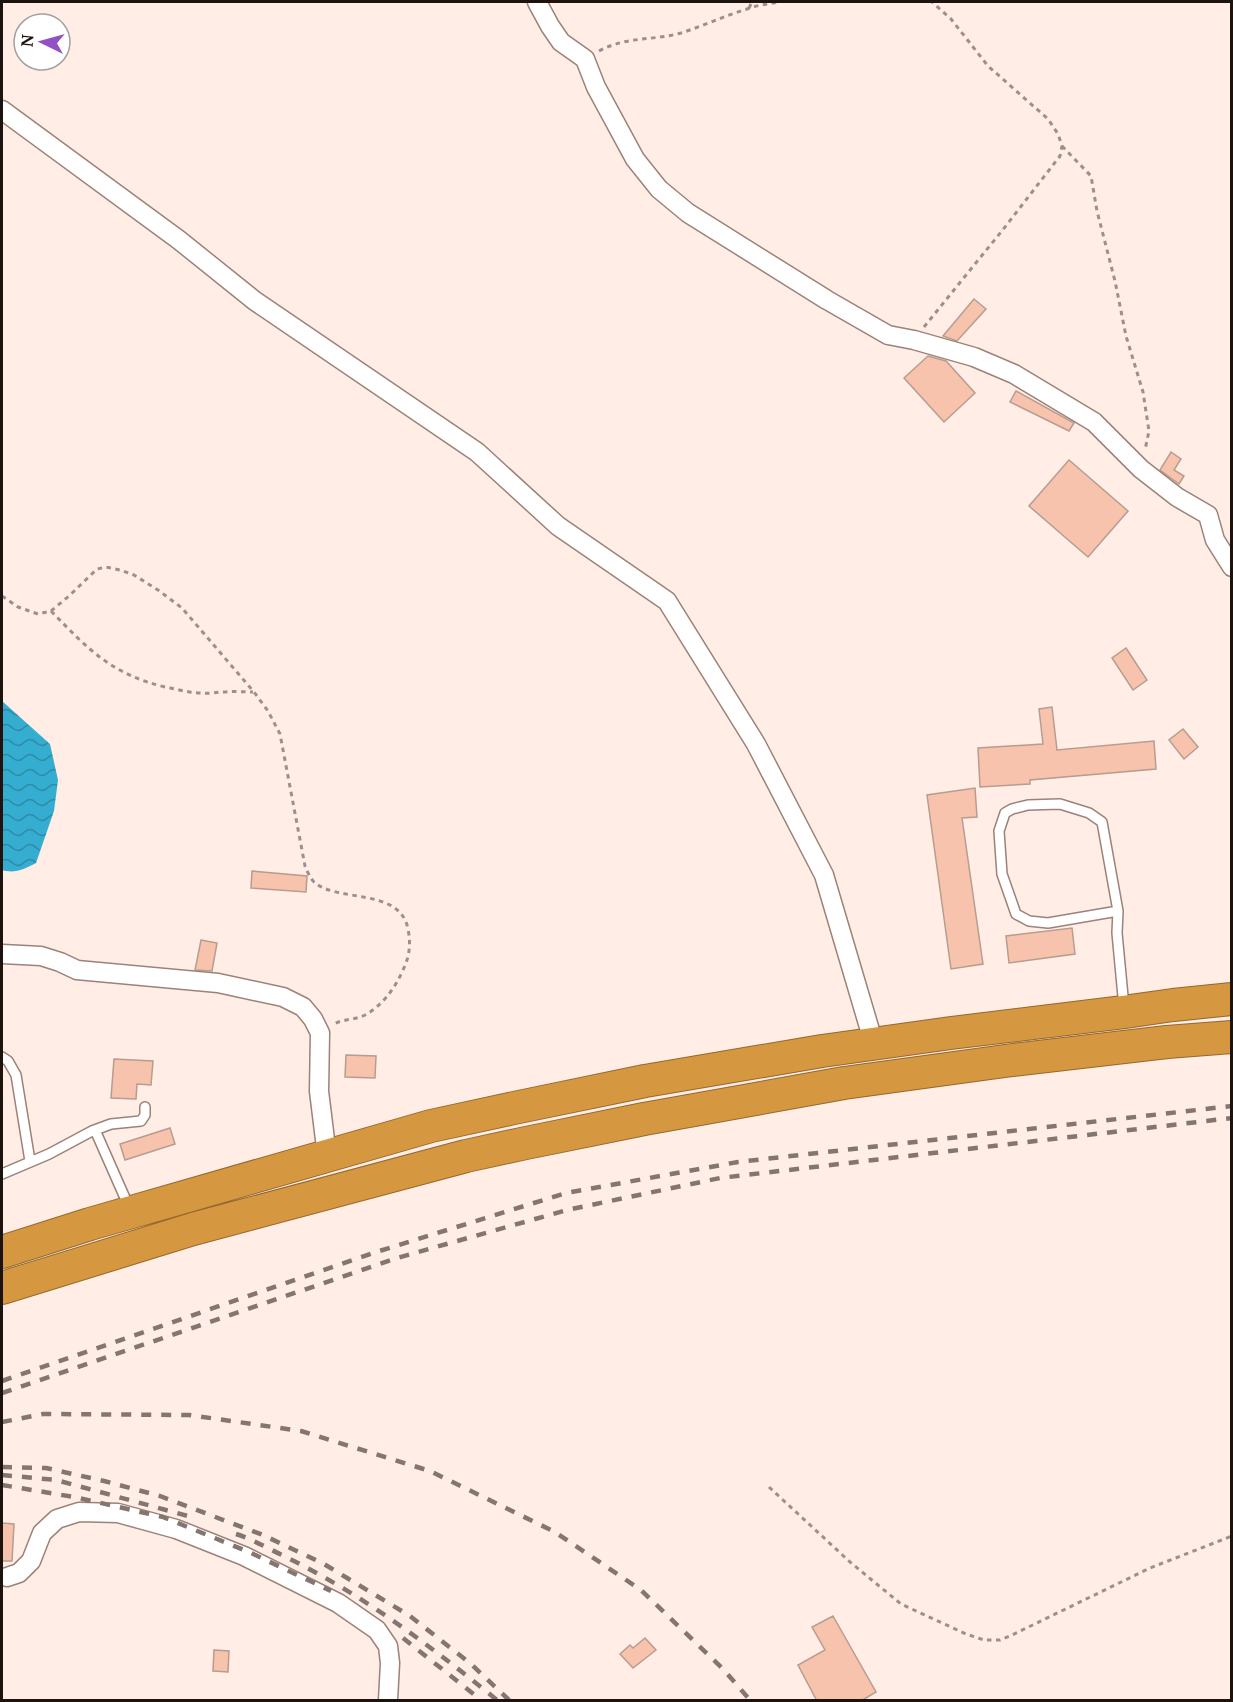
<svg xmlns="http://www.w3.org/2000/svg" width="1233" height="1702" font-family="'Noto Serif',serif">
<style>
.water{fill:url(#water-waves)}
.building{fill:#f8c3ac;stroke:#b79c90;stroke-width:1.5}
.lines{fill:none;stroke-linecap:round;stroke-linejoin:round}
.lane-casing{stroke:#9c8277;stroke-width:12}
.street-casing{stroke:#9c8277;stroke-width:21}
.highway-casing{stroke:#94682e;stroke-width:34}
.path{stroke:#9d8f89;stroke-width:3;stroke-dasharray:4.5 4.5;stroke-linecap:butt}
.lane{stroke:#fff;stroke-width:9}
.street{stroke:#fff;stroke-width:18}
.highway{stroke:#d59740;stroke-width:32}
.rail{stroke:#837570;stroke-width:4.5;stroke-dasharray:10 10;stroke-linecap:butt}
</style>
<defs>
<pattern id="water-waves" width="16" height="10" patternUnits="userSpaceOnUse" patternTransform="scale(1.5)"><rect width="16" height="10" fill="#35add0"/><path d="M0 5q4-4 8 0t8 0" fill="none" stroke="#2c8ba7"/></pattern>
</defs>
<rect width="100%" height="100%" fill="#ffede6"/>
<!-- water -->
<path class="water" d="M2,701l48,43 8,36 -4,31 -18,52c-12,6 -21,11 -34,7z"/>
<!-- building -->
<path class="building" d="M974,299l12,10 -29,32 -14,-5z
M928,356l18,5 29,32 -31,29 -40,-44z
M1016,391l58,32 -5,8 -59,-29z
M1171,452l10,7 -7,11 10,6 -5,8 -19,-14z
M1069,460l59,51 -40,46 -59,-51z
M1126,648l21,32 -14,10 -21,-32z
M1052,707l5,43 97,-9 2,28 -126,11v4l-50,3 -2,-39 65,-4 -4,-35z
M1183,729l15,18 -14,12 -15,-19z
M975,788l2,29 -15,1 21,146 -32,5 -24,-174z
M252,871l55,5 -1,16 -55,-4z
M1072,928l3,26 -66,9 -3,-27z
M201,940l16,3 -5,28 -17,-1z
M346,1055l30,1 -1,22 -30,-1z
M114,1059l39,2 -2,24 -14,-1 -1,15 -25,-1z
M170,1128l5,16 -50,16 -5,-16z
M2,1523l12,1 -2,37h-10z
M833,1616l43,76 -15,9h-44l-19,-36 27,-15 -13,-23z
M645,1638l11,12 -23,18 -13,-14 10,-9 3,3z
M214,1650l15,1 -1,21 -15,-1z"/>
<g class="lines">
<defs>
<path id="lane" d="M1118,911l-70,12 -19,-2 -13,-7 -14,-40 -3,-43 6,-18 7,-4 16,-4 32,-1 29,9 13,9 16,89 -1,22 7,74
M2,1057l6,4 8,14 14,86
M95,1130l34,77
M2,1174l47,-20 43,-23 19,-7 30,-3 4,-6v-8"/>
<path id="street" d="M537,2l13,24 11,16 24,17 11,28 39,72 24,30 29,24 139,87 61,35 26,5 60,17 40,17 80,48 47,47 36,28 31,18 7,25 17,27
M2,110l177,130 76,61 222,151 81,74 109,75 89,143 68,131 50,169
M2,954l39,2 19,6 17,8 141,13 65,14 20,10 10,12 7,14 -1,58 8,65
M7,1577l12,-4 12,-12 11,-28 15,-14 22,-7 39,1 58,16 68,27 94,47 39,27 11,16 2,17 -2,37"/>
<path id="highway" d="M2,1252l88,-28 341,-98 83,-18 131,-27 177,-30 129,-18 173,-21 49,-7 59,-6
M2,1288l191,-59 273,-73 60,-13 118,-24 200,-36 161,-22 162,-19 65,-5"/>
</defs>
<!-- lane casing -->
<use href="#lane" class="lane-casing"/>
<!-- street casing -->
<use href="#street" class="street-casing"/>
<!-- highway casing -->
<use href="#highway" class="highway-casing"/>
<!-- path -->
<path class="path" d="M749,8l3,-6
M599,51c28,-15 53,-10 82,-18 22,-7 43,-17 66,-24 10,-4 21,-5 32,-7
M1062,146l29,30 6,35 18,70 11,55 17,56 6,39 -4,19
M924,327l81,-100 55,-71 2,-10 -4,-12 -10,-15 -60,-53 -37,-47 -19,-17
M2,596l16,11 20,7 13,-3 18,-15 28,-27 9,-2 14,3 14,5 24,15 24,18 72,84 14,19 12,23 25,132c2,5 5,12 9,16 23,21 86,5 94,47 2,10 2,18 0,28 -7,22 -22,47 -43,58 -10,5 -22,4 -31,9
M51,611c37,38 60,63 114,76 12,2 24,6 37,6 7,1 15,-1 23,-1 9,-1 19,0 28,0
M769,1487l81,75 51,42 65,30 18,6h16l10,-4 140,-68 82,-32"/>
<!-- lane -->
<use href="#lane" class="lane"/>
<!-- street -->
<use href="#street" class="street"/>
<!-- highway -->
<use href="#highway" class="highway"/>
<!-- rail -->
<path class="rail" d="M2,1381l371,-128 193,-60 172,-31 494,-56
M2,1393l395,-135 170,-48 153,-32 512,-60
M2,1422l41,-8 146,1 112,16 129,40 125,61 86,58 82,79 27,31
M2,1467l44,1 58,13 56,15 103,39 61,29 86,52 61,48 38,36
M2,1475l54,5 132,36
M2,1485l72,12 89,20 86,35 82,39
M236,1534c16,5 31,14 46,21 80,39 146,89 215,145
M403,1638l78,62"/>
</g>
<!-- border -->
<rect width="1233" height="1702" fill="none" stroke="#1c120e" stroke-width="6"/>
<!-- north arrow -->
<g transform="translate(42 42) rotate(275)"><circle r="28" fill="#ffffff" stroke="#a4a09f" stroke-width="1.5"/>
<path d="M0-4.5L10 22L0 15L-10 22Z" fill="#9351c6"/>
<text y="-9" font-size="16" font-weight="bold" text-anchor="middle" fill="#1c120e">N</text>
</g>
</svg>
